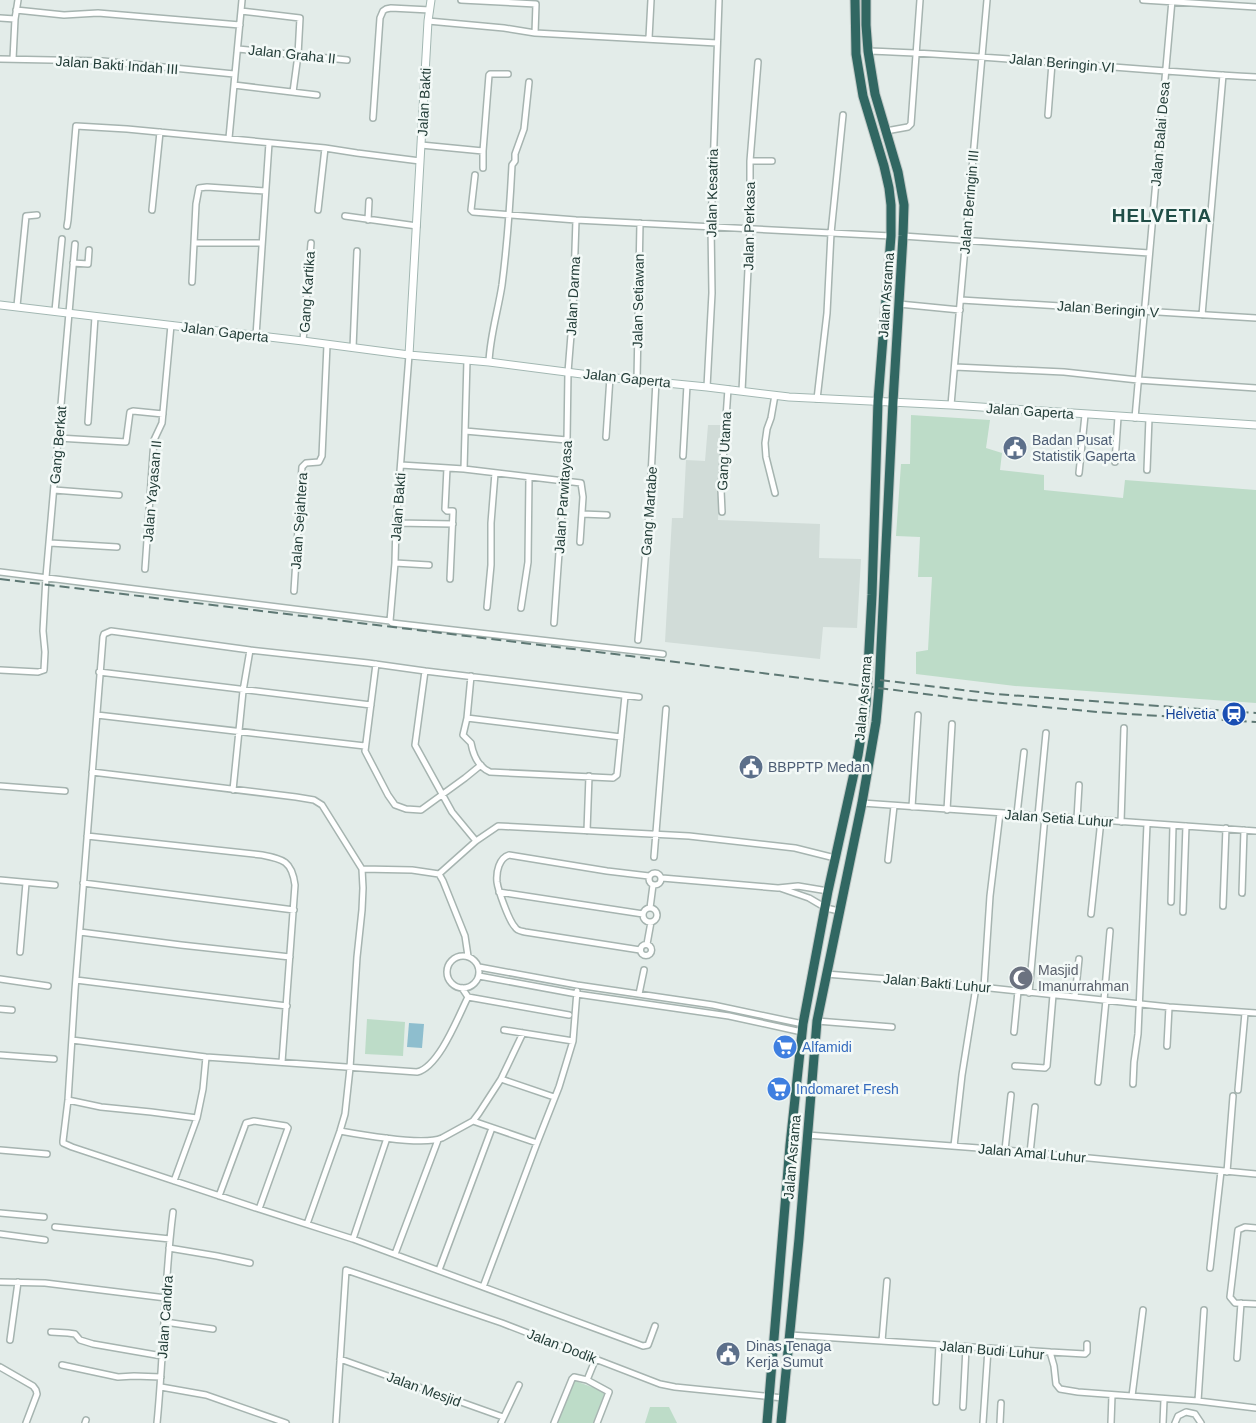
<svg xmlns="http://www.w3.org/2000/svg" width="1256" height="1423" font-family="Arial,sans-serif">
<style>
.built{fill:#d1dcd8}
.green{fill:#bddcc8}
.water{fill:#8ebece}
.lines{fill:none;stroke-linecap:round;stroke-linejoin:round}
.street-casing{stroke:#a6b4b0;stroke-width:8}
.secondary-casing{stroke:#a2b7b2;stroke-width:9}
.highway-casing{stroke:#c1c9c7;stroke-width:11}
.street{stroke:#fff;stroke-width:5}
.secondary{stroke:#fff;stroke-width:7}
.highway{stroke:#316762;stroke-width:9}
.rail{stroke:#5e7874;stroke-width:2;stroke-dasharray:10 5;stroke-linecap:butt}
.labels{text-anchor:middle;stroke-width:5;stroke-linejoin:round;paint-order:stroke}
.street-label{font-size:14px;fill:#233d38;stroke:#f3f9f7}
.service-label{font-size:14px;fill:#4e5e75;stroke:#f3f9f7;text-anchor:start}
.transit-label{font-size:14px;fill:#164399;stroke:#f3f9f7;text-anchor:end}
.worship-label{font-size:14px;fill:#5b616d;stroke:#f3f9f7;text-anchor:start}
.shop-label{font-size:14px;fill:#366cbe;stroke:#f3f9f7;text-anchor:start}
.district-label{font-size:19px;font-weight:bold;letter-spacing:1px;fill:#204e47;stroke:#f3f9f7}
</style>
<rect width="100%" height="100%" fill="#e3ece9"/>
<!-- built -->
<path class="built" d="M708,425h16l-6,95 102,4 -1,34 42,1 -4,69 -34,-1 -3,32 -155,-17 7,-124h11l3,-58 19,1z"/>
<!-- green -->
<path class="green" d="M911,415l79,5 -4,28 16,5 -2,17 44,5v15l79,8 2,-18 131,10v213l-241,-17 -99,-12v-22l12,-2 4,-73h-14l2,-40 -24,-1 5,-72h9z
M367,1019l38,3 -2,34 -38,-2z
M573,1380l32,12 -12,31h-36z
M650,1407h19l8,16h-32z"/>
<!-- water -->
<path class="water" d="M409,1023l15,1 -2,24 -15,-1z"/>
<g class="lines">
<defs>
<path id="street" d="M461,0l75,4 -1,29
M1143,0l113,7
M16,10l48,5 34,-2 142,12
M241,11l59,7 -2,37 -5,37
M0,18l15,1
M428,21l76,7 31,5 182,10
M649,38l2,-38
M238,49l109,11
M868,51c129,4 258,19 388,26
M0,59l103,2 131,13
M13,59l2,-40 3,-19
M234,85l83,10
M1048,115l4,-52
M373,118l7,-100 3,-7 3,-2 5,-1 39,2
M886,131l22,-4 3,-3 9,-124
M229,138l13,-138
M421,145l62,6 6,-76 1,-1h18
M750,161h22
M483,168v-17
M475,175l-4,35 2,2 103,8 315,16
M152,210l8,-78
M318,210l7,-62
M345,216l72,10
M368,220l1,-19
M67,226l1,-6 8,-94 51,3 198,19 32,5 63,8
M903,236l246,17
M262,243h-68l2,-39 3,-16 8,-1 58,4
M73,263l15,1 1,-14
M192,282l2,-39
M961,300l295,18
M899,304l61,6
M17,306l9,-90 11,-1
M55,311l7,-72
M1202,315l21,-240
M256,336l13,-193
M303,341l8,-98
M353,348l4,-97
M489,362c1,-26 9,-51 13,-77 5,-39 8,-80 10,-120l3,-4v-7l9,-25 5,-47
M955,367l109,5 74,8 118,8
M637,380l3,-157
M707,387l5,-94 -1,-66 8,-227
M742,391l8,-162v-68l8,-99
M775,395l-4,23 -4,11 -2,14 1,14 9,36
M817,399l10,-86 4,-80 12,-118
M951,405l36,-405
M1135,418l37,-418
M88,422l7,-105
M465,431l102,9
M606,437l4,-60
M58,438l68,4 4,-30 3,-1 30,3
M683,456l4,-71
M1115,462l3,-45
M401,465l63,4 117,14 2,14 -3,45
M447,468l-2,41 2,2h6v1l-3,67
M464,469l3,-109
M1147,470l2,-52
M1079,473l6,-58
M54,490l65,5
M722,512l-1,-22 7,-101
M582,514l25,1
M396,523l57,1
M50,543l67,4
M395,563l34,2
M145,569l9,-129 8,-17 9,-98
M0,572l390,49 2,2 271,31
M294,591l8,-124 4,-4 13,-1 3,-6 5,-111
M487,607l4,-42v-42l4,-50
M521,608l7,-46 1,-85
M390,621l5,-58 1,-40 13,-168
M554,623l13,-183 1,-68 5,-62 3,-90
M638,640l11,-126 7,-133
M376,664l-11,87 23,44 7,10 11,4 15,1 44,-32 16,-13
M0,670l38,2 6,-2 1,-18 -2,-21 3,-54 29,-333
M425,671l-10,74 37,67 24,29
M99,672l272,33
M471,676l-4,42 -4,17 8,8c2,11 7,24 19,29l123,6 4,-3 8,-79
M639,697l-214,-26 -57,-8 -118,-13 -139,-19 -7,3 -1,3 -28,353 -7,110 -5,41v2l9,4 187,62 94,30 290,107 5,-1 7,-19
M97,715l268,31
M467,718l154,19
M92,772l204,25 18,3 8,5 40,64 50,1 27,4 4,7 22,55 3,20
M0,786l65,5
M233,790l10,-99 7,-41
M862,803l394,28
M912,807l6,-92
M947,810l5,-86
M1017,814l7,-62
M1038,816l8,-83
M1077,819l2,-34
M1121,822l3,-94
M587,831l2,-55
M87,836l175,19c21,4 30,6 33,30l-13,177
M654,857l12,-148
M888,860l6,-54
M649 879a6 6 0 1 1 12 0a6 6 0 1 1-12 0Z
M439,874l37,-33 22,-15 191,10 106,12 40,10
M662,878l116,10 20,-2 30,5
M0,880l55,5
M83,883l211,27
M780,888l29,10 17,10 13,3
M499,892l144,22
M1242,893l2,-63
M1171,902l2,-76
M1223,906l3,-78
M650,908l3,-23
M643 915a7 7 0 1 1 14 0a7 7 0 1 1-14 0Z
M1183,912l3,-86
M1091,914l10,-94
M80,932l101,13 109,12
M647,944l4,-22
M640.5 950a5.5 5.5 0 1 1 11 0a5.5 5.5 0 1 1-11 0Z
M640,950l-115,-18c-4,-1 -8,-1 -10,-5 -6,-6 -17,-37 -18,-45 -1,-10 2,-24 12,-27l98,16 42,5
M20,952l6,-69
M447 972a16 16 0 1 1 32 0a16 16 0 1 1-32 0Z
M479,967l98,18 136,20 90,19
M826,974l136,11 207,22 87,6
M479,976l98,18 152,22 73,16
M0,979l48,7
M76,980l211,26
M984,987l6,-91 10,-83
M1029,993l16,-177
M639,994l5,-24
M468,997l101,18
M1075,997l4,-38
M1104,1000l6,-69
M0,1009l12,1
M817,1021l75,6
M504,1030l69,11
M1014,1032l4,-41
M72,1040l134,17 211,15c22,-5 41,-55 51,-75l-6,-9
M1167,1046l2,-39
M0,1055l54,4
M1015,1066l30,2 2,-2 6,-71
M501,1079l53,18
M1098,1082l8,-82
M1133,1084l1,-22 4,-28 9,-210
M1238,1090l7,-77
M68,1100l33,7 50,5 46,6
M473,1121l64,22
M340,1131c22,4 83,15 102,7l31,-17 6,-8 22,-34 22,-46
M807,1135l198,15 251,24
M954,1146l8,-71 14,-88
M0,1150l47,4
M1005,1150l6,-55
M1030,1153l5,-46
M1227,1172l6,-76
M174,1181l23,-63 6,-29 3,-32
M219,1196l27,-73 8,-2 32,5 2,2 -29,81
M0,1213l44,4
M307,1224l33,-93 5,-17 5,-46 7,-111 5,-47 1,-22 -1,-19
M55,1227l115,12
M1256,1228l-11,-1 -7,3 -8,67 5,6 21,1
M0,1234l45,6
M353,1239l34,-101
M169,1248l48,8 33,7
M395,1254l43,-114
M1210,1268l11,-97
M439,1270l53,-142
M0,1282l45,1 121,15
M483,1287l54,-144 22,-56 14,-46 4,-50
M165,1322l48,7
M51,1332l17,1 7,1 5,6 13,4 69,12
M790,1335l260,17 4,14 2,18 4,5 18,3 120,9 58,7
M10,1340l8,-58
M882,1341l5,-60
M1050,1352l35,2 2,-2v-8
M1237,1358l4,-55
M340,1359l163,58
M62,1365l56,12 16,-1 27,1
M0,1367l33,19 3,4 1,4 -11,29
M587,1380l22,12 -12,31
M161,1387l45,8 80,28
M1132,1396l11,-86
M1198,1401l6,-91
M936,1402l3,-57
M963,1407l3,-59
M85,1423l1,-3
M157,1423c7,-70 7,-141 16,-211
M336,1423l10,-153 156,53 158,61 15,3 108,11
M501,1423l18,-38
M554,1423l18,-44 2,-2 13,3 9,-22
M983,1423l5,-74
M1000,1423l1,-20
M1111,1423l1,-28
M1163,1423l1,-23
M1175,1423l3,-7 8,-4 9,2 6,9"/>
<path id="secondary" d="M0,305l303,36 106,14 80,7 116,15 102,10 82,10 162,8 305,20
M409,355l19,-334 3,-21"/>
<path id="highway" d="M767,1423l23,-278 13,-121 25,-133 30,-136 8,-51 6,-109 6,-194 13,-165v-31l-2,-17 -5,-22 -21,-70 -7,-42 -1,-54
M781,1423l18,-184 18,-218 45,-218 14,-81 3,-33 14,-287 10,-166 1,-31 -6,-33 -23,-78 -7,-43 -2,-26v-25"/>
</defs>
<!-- street casing -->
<use href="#street" class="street-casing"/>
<!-- secondary casing -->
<use href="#secondary" class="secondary-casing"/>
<!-- highway casing -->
<use href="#highway" class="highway-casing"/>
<!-- street -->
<use href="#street" class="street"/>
<!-- secondary -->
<use href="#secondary" class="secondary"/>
<!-- highway -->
<use href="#highway" class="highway"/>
<!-- rail -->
<path class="rail" d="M0,579l630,77 342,44 125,12 159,10
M880,680l115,14 261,19"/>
</g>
<!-- icons -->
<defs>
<symbol id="civic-disc" viewBox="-11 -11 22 22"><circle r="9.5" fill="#5c6f8a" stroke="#f3f9f7"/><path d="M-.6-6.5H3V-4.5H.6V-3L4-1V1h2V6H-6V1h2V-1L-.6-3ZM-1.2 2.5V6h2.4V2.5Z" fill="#fff"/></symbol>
<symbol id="station-disc" viewBox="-11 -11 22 22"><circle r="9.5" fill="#1a4fb4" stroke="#f3f9f7"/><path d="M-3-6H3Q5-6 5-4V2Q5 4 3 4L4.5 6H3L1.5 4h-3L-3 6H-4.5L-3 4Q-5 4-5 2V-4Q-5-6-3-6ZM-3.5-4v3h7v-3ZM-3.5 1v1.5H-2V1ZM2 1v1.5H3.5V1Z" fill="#fff"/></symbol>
<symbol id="mosque-disc" viewBox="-11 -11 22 22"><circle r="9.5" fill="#6b7280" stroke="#f3f9f7"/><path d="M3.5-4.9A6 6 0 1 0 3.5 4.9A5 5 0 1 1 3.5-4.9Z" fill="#fff"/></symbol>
<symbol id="supermarket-disc" viewBox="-11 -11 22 22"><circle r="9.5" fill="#3f7fe0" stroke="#f3f9f7"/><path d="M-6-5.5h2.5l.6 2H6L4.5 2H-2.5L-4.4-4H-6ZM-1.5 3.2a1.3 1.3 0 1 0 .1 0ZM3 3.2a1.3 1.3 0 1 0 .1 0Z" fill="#fff"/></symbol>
</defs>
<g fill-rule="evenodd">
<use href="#civic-disc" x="1001" y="434" width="28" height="28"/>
<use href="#station-disc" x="1220" y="700" width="28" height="28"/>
<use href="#civic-disc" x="737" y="753" width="28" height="28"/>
<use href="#mosque-disc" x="1007" y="964" width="28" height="28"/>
<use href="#supermarket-disc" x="771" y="1033" width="28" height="28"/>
<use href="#supermarket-disc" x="765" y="1075" width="28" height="28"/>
<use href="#civic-disc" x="714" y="1340" width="28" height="28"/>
</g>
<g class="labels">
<!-- street labels -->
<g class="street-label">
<text transform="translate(292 54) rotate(6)" y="5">Jalan Graha II</text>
<text transform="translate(1062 63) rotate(5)" y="5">Jalan Beringin VI</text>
<text transform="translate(117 65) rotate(4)" y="5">Jalan Bakti Indah III</text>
<text transform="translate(424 102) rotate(-87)" y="5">Jalan Bakti</text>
<text transform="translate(1160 134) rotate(-85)" y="5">Jalan Balai Desa</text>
<text transform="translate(712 193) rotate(-89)" y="5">Jalan Kesatria</text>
<text transform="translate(969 202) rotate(-85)" y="5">Jalan Beringin III</text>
<text transform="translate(749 226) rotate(-89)" y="5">Jalan Perkasa</text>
<text transform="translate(307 292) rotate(-86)" y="5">Gang Kartika</text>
<text transform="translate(886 295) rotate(-86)" y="5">Jalan Asrama</text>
<text transform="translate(573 296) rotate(-87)" y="5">Jalan Darma</text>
<text transform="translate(638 301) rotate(-89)" y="5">Jalan Setiawan</text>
<text transform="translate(1108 309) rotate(4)" y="5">Jalan Beringin V</text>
<text transform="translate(225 332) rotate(7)" y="5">Jalan Gaperta</text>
<text transform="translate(627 378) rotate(6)" y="5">Jalan Gaperta</text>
<text transform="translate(1030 411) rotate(4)" y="5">Jalan Gaperta</text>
<text transform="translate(58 445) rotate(-85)" y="5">Gang Berkat</text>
<text transform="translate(724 451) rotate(-87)" y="5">Gang Utama</text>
<text transform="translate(152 491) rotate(-85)" y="5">Jalan Yayasan II</text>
<text transform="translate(563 497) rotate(-86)" y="5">Jalan Parwitayasa</text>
<text transform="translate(398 507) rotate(-86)" y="5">Jalan Bakti</text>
<text transform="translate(649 511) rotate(-86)" y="5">Gang Martabe</text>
<text transform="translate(299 521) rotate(-86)" y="5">Jalan Sejahtera</text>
<text transform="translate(863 698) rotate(-85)" y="5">Jalan Asrama</text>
<text transform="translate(1059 818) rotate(4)" y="5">Jalan Setia Luhur</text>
<text transform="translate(937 983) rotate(5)" y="5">Jalan Bakti Luhur</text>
<text transform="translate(1032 1153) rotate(5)" y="5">Jalan Amal Luhur</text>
<text transform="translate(792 1157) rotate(-85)" y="5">Jalan Asrama</text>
<text transform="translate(165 1317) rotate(-86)" y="5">Jalan Candra</text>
<text transform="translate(562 1346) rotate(21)" y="5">Jalan Dodik</text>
<text transform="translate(992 1350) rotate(5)" y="5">Jalan Budi Luhur</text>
<text transform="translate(424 1389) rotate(20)" y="5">Jalan Mesjid</text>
</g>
<!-- service labels -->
<g class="service-label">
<text x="1032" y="445">Badan Pusat<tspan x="1032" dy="16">Statistik Gaperta</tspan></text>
<text x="768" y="772">BBPPTP Medan</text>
<text x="746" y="1351">Dinas Tenaga<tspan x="746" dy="16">Kerja Sumut</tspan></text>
</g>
<!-- transit labels -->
<g class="transit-label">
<text x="1216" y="719">Helvetia</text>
</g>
<!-- worship labels -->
<g class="worship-label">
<text x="1038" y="975">Masjid<tspan x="1038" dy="16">Imanurrahman</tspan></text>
</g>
<!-- shop labels -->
<g class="shop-label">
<text x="802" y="1052">Alfamidi</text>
<text x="796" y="1094">Indomaret Fresh</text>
</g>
<!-- district labels -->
<g class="district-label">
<text x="1162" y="222">HELVETIA</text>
</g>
</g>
</svg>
